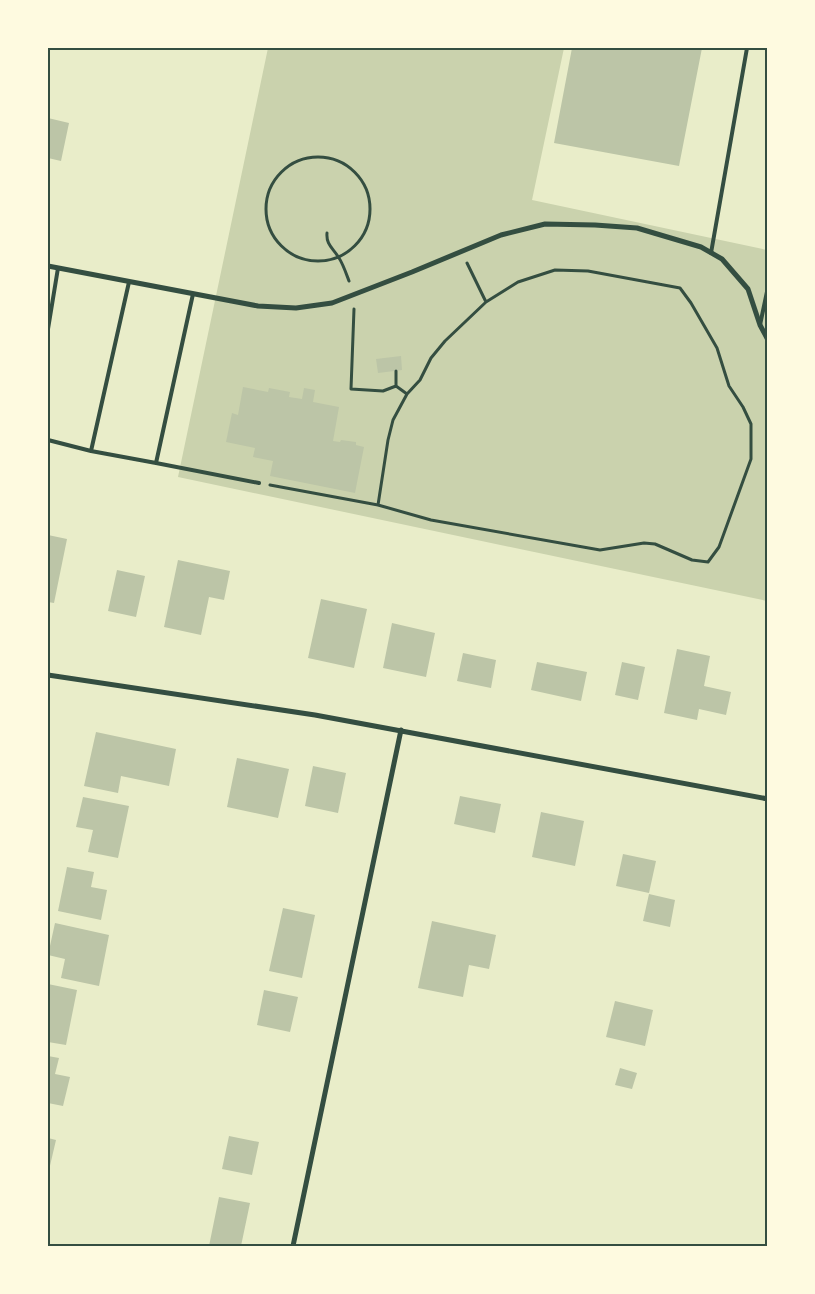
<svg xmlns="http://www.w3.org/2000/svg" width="815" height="1294" font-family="'Golos Text',sans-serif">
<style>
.green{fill:#cad2ad}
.building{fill:#bcc5a7}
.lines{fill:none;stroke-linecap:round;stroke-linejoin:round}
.path{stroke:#344e41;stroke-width:3}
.service{stroke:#344e41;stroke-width:4}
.minor{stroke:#344e41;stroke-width:5}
.neatline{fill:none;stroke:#344e41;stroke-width:2}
</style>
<rect width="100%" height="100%" fill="#e9edc9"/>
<!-- green -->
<path class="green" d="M268,48h296l-32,152 235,50v351l-589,-124z"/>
<!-- building -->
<path class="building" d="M572,48h130l-23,118 -125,-23z
M48,118l21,5 -8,38 -13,-3z
M401,356l1,14 -24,3 -2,-14z
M243,387l25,5 1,-4 21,4 -1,5 13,2 2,-11 11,2 -2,12 26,5 -6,34 7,1 1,-2 15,2v3l8,2 -9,46 -85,-17 3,-15 -20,-4 2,-9 -29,-6 6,-29 6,2z
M48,535l19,4 -13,64 -6,-1z
M178,560l52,11 -6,29 -15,-3 -8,38 -37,-8z
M117,570l28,6 -9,41 -28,-6z
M321,599l46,10 -13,59 -46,-10z
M392,623l43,10 -9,44 -43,-9z
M677,649l33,7 -6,30 27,6 -5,23 -27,-6 -2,11 -33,-7z
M463,653l33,7 -5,28 -34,-7z
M537,662l50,10 -6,29 -50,-11z
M622,662l23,5 -7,33 -23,-5z
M96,732l80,17 -7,37 -48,-10 -3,17 -34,-7z
M237,758l52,11 -11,49 -51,-11z
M313,766l33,7 -8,40 -33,-7z
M460,796l41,8 -6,29 -41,-9z
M83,797l46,9 -11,52 -30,-6 5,-22 -17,-3z
M541,812l43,9 -9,45 -43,-9z
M623,854l33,7 -7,32 -33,-7z
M67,867l27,5 -3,15 16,3 -6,30 -43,-9z
M649,894l26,6 -5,27 -27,-6z
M283,908l32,7 -13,63 -33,-7z
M432,921l64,14 -7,34 -20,-4 -6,32 -45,-9z
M55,923l54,12 -10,51 -38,-8 4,-19 -17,-4z
M48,984l29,6 -11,55 -18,-3z
M264,990l34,7 -8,35 -33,-7z
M615,1001l38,9 -8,36 -39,-9z
M48,1056l11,2 -4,16 15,3 -7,29 -15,-3z
M620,1068l17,5 -5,16 -17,-4z
M229,1136l30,6 -7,33 -30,-6z
M48,1138l8,2 -7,30h-1z
M219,1197l31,6 -9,43h-32z"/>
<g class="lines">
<!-- path -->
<path class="path" d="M266 209a52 52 0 1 1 104 0a52 52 0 1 1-104 0Z
M327,233c-1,12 6,15 12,25 4,6 7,15 10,23
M467,263l19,39
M555,270l33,1 92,17 11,15 26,45 12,38 14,21 8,17v35l-32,88 -11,15 -16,-2 -37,-16 -11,-1 -44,7 -169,-30 -53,-15 10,-65 5,-20 14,-26 13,-14 11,-22 14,-17 41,-39 32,-20z
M354,309l-3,80 32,2 13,-5
M396,371v15
M396,386l11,8
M270,485l108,20"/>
<!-- service -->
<path class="service" d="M711,253l36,-205
M760,325l8,-38
M48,329l10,-61
M48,440l43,11 65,12 37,-169
M91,451l38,-169
M156,463l103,20"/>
<!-- minor -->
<path class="minor" d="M48,266l210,40 38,2 36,-5 80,-31 89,-37 44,-11 50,1 42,3 64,19 21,12 26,30 12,36 8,15
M48,675l267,40 453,84
M293,1246l108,-516"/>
</g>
<!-- border -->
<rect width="815" height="1294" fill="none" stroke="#fefae0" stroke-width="98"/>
<rect x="49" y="49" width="717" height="1196" class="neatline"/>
</svg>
